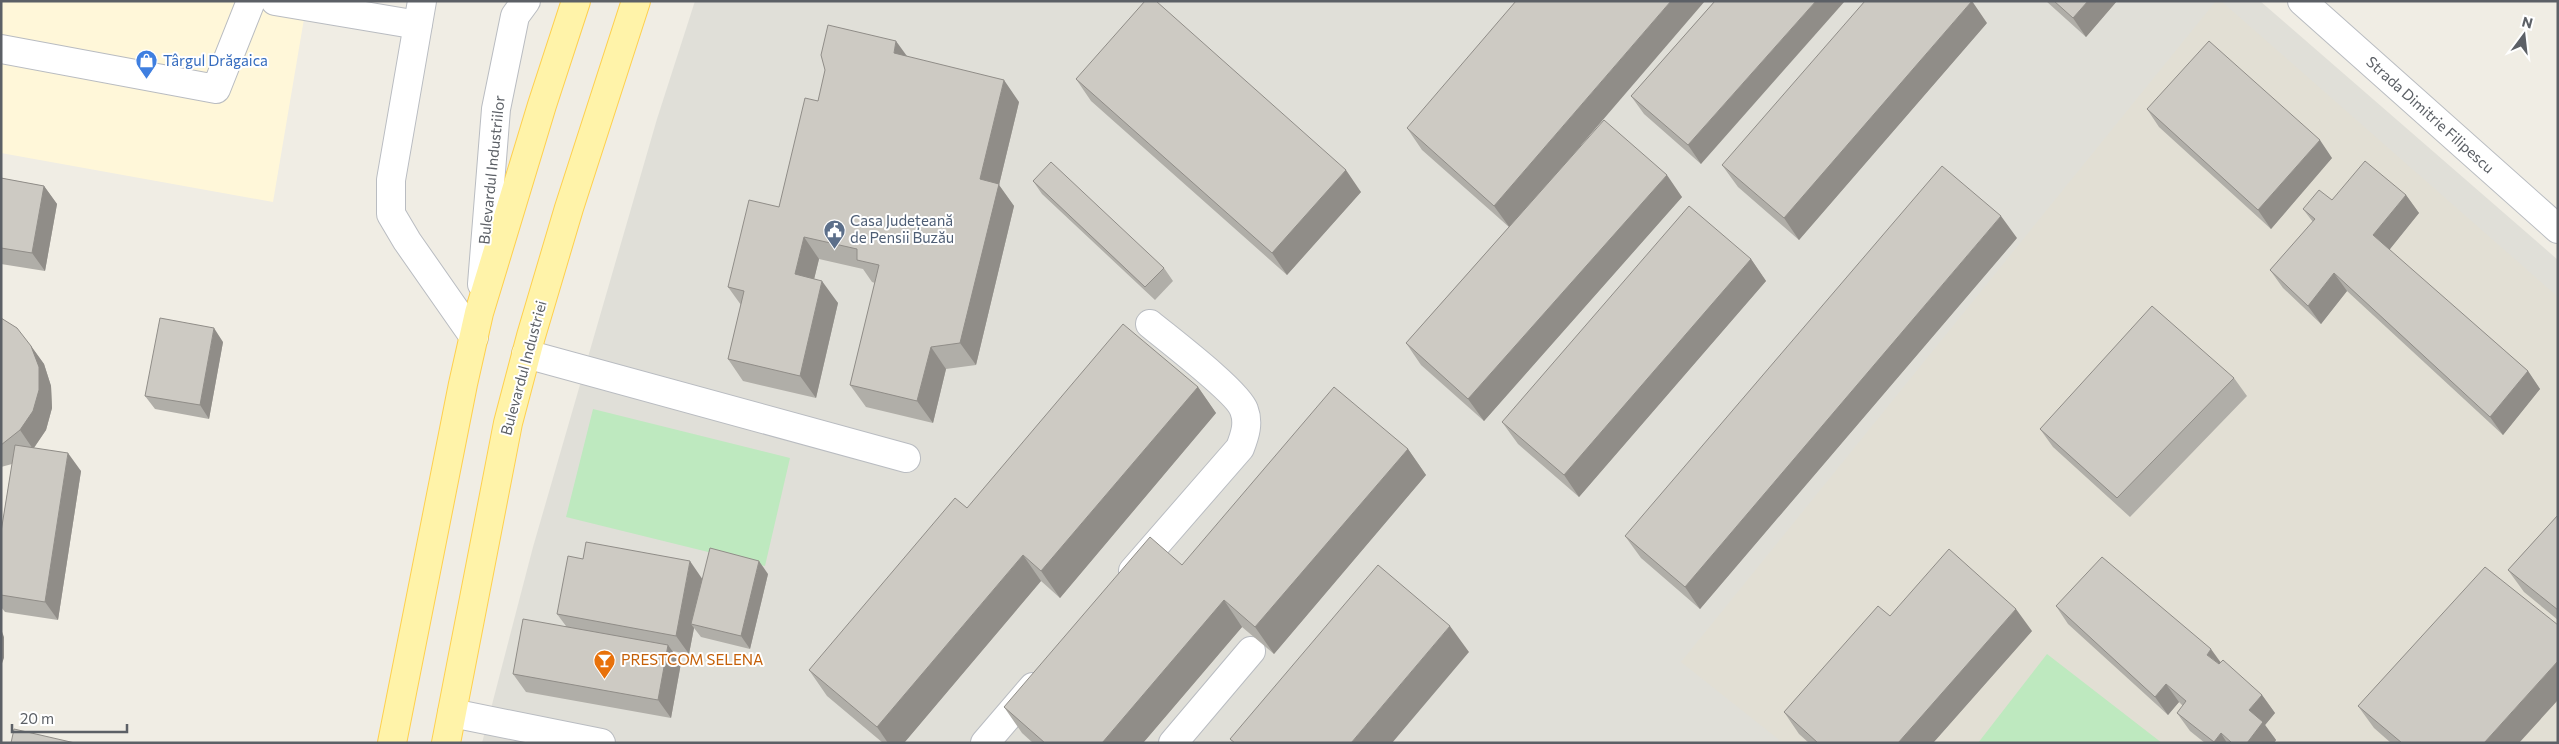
<svg xmlns="http://www.w3.org/2000/svg" width="2559" height="744" font-family="Commissioner,sans-serif">
<style>
.commercial{fill:#fff7d9}
.industrial{fill:#e0dfd8}
.education{fill:#e2dfd4}
.green{fill:#bee9bf}
.lines{fill:none;stroke-linecap:round;stroke-linejoin:round}
.minor-casing{stroke:#b9bcc1;stroke-width:30}
.major-casing{stroke:#fed04e;stroke-width:30}
.minor{stroke:#fff;stroke-width:28}
.major{stroke:#fff3a9;stroke-width:28}
.wall{fill:#b0aea8}
.shaded-wall{fill:#908d88}
.building{fill:#cdcac3;stroke:#908d88}
.labels{text-anchor:middle;stroke-width:4;stroke-linejoin:round;paint-order:stroke}
.shop-label{font-size:15px;fill:#366cbe;stroke:#fff;text-anchor:start}
.street-label{font-size:15px;fill:#5c6066;stroke:#fff}
.service-label{font-size:15px;fill:#4e5e75;stroke:#fff;text-anchor:start}
.food-label{font-size:15px;fill:#c56008;stroke:#fff;text-anchor:start}
</style>
<rect width="100%" height="100%" fill="#f0ede4"/>
<!-- commercial -->
<path class="commercial" d="M1,1h306l-34,201 -272,-49z"/>
<!-- industrial -->
<path class="industrial" d="M695,1h1565l298,259v483h-2076l51,-196 124,-428z"/>
<!-- education -->
<path class="education" d="M2216,1h5l337,296v446h-775l-102,-81z"/>
<!-- green -->
<path class="green" d="M593,409l197,49 -25,108 -199,-49z
M2047,654l115,89h-184z"/>
<g class="lines">
<defs>
<path id="minor" d="M275,1l143,24
M422,1l-31,179v34l16,27 67,96
M2302,1l256,228
M1,49l215,40 35,-88
M482,284l14,-175 19,-93 11,-15
M526,354l380,104
M1133,571l107,-123c5,-13 9,-25 4,-38 -6,-18 -76,-71 -94,-86
M452,713l149,30
M985,743l48,-56
M1173,743l78,-92"/>
<path id="major" d="M392,743l71,-359 16,-71 63,-208 34,-104
M446,743l62,-320 23,-87 38,-128 67,-207"/>
</defs>
<!-- minor casing -->
<use href="#minor" class="minor-casing"/>
<!-- major casing -->
<use href="#major" class="major-casing"/>
<!-- minor -->
<use href="#minor" class="minor"/>
<!-- major -->
<use href="#major" class="major"/>
</g>
<!-- wall -->
<path class="wall" d="M1715,1l-14,163 -57,-50 -13,-18z
M2046,1h71l-31,36z
M1987,23l-188,217 -61,-53 -16,-22z
M908,57l111,45 -20,83 15,21 -38,159 -30,4 -13,54 -67,-16 -16,-22 25,-102 -3,-1 -9,-13 -44,-10 -5,20 24,24 -22,95 -73,-17 -15,-22 13,-54 -13,-18 51,-80z
M1076,79l285,113 -74,83 -196,-174z
M2147,109l185,49 -61,71 -112,-102z
M1407,128l174,17 101,52 -198,224 -63,-56 -15,-22 103,-116 -87,-77z
M1,178l43,8 13,18 -12,67 -44,-7z
M1033,181l131,87 9,13 -18,19 -113,-106z
M2406,195l13,18 -30,37 139,121 12,18 -37,46 -156,-144 -26,33 -38,-36 -13,-18 43,-48 -10,-13 29,-9z
M2017,238l-317,371 -59,-51 -16,-22z
M1751,259l15,22 -187,216 -61,-53 -16,-22z
M1,318l30,28 13,18 7,22 1,22 -6,22 -12,18 47,23 -23,149 -53,-8 -4,-5v-75l11,-68 -11,3z
M223,342l-14,77 -54,-10 -10,-13z
M2234,378l13,18 -117,121 -77,-70 -13,-18z
M1198,387l18,26 -156,185 -19,-17 -137,162h-21l-56,-47 -18,-26 158,-162z
M1408,449l18,26 -152,179 -32,-27 -99,116h-110l-11,-10 -18,-26z
M2558,515v105l-34,-28 -16,-22z
M768,574l-18,75 -49,-12 -7,-9 -5,26 -17,-3 9,12 -10,55 -145,-26 -13,-18 53,-48 -9,-12 145,-35z
M2056,606l165,56 41,33 13,18 -10,12 11,15 -2,3h-69l-15,-12 -13,-18 6,-7 -4,-4 -11,13 -100,-91z
M1890,616l142,15 -99,112h-124l-10,-9 -15,-22z
M2358,706l161,37h-128l-17,-15z"/>
<!-- shaded-wall -->
<path class="shaded-wall" d="M1671,1h34l-195,227 -16,-22z
M1816,1h29l-144,163 -13,-19z
M1972,1l15,22 -188,217 -15,-22z
M2088,1h29l-31,36 -13,-19z
M896,41l16,22 -18,-10z
M1004,80l15,22 -20,83 15,21 -38,159 -16,-22 20,-164z
M2320,140l12,18 -61,71 -13,-19z
M1346,170l15,22 -74,83 -15,-22z
M1667,175l15,22 -198,224 -16,-22z
M44,186l13,18 -12,67 -13,-18z
M2406,195l13,18 -33,41 -13,-19z
M2001,216l16,22 -317,371 -15,-22z
M804,237l15,22 -9,37 -15,-22z
M1751,259l15,22 -187,216 -15,-22z
M2334,273l13,18 -26,33 -13,-18z
M822,281l16,22 -22,95 -16,-22z
M214,328l9,14 -14,77 -9,-14z
M31,346l13,18 7,22 1,22 -6,22 -13,19 -13,-19z
M931,347l15,22 -13,54 -16,-22z
M2528,371l12,18 -37,46 -13,-18z
M1198,387l18,26 -156,185 -19,-27z
M1408,449l18,26 -152,179 -19,-27z
M68,453l13,18 -23,149 -13,-18z
M1023,555l18,26 -137,162h-16l-11,-16z
M690,561l13,19 -12,44 3,4 -5,26 -13,-18z
M759,561l9,13 -18,75 -9,-13z
M1224,600l18,27 -99,116h-41z
M2016,609l16,22 -99,112h-35z
M1450,626l19,26 -77,91h-41z
M1,629l3,8v21l-3,8z
M668,645l13,18 -10,55 -13,-18z
M2211,649l13,18 -17,-12z
M2558,661v39l-39,43h-35z
M2166,684l13,18 -11,13 -13,-18z
M2262,695l13,18 -10,12 11,15 -2,3h-27l2,-33z
M2221,733l6,10 -13,-1z"/>
<!-- building -->
<path class="building" d="M1145,1h11l190,169 -74,83 -196,-174z
M1516,1h155l-177,205 -87,-78z
M1715,1h101l-128,144 -57,-49z
M1865,1h107l-188,217 -62,-53z
M2054,1h34l-15,17z
M828,25l68,16 -2,12 110,27 -24,99 19,5 -39,159 -29,4 -14,54 -67,-16 29,-120 -22,-5v-11l-53,-12 -9,37 27,7 -22,95 -72,-17 16,-68 -16,-4 21,-87 30,7 26,-109 13,3 7,-31 -4,-15z
M2209,41l111,99 -62,70 -111,-101z
M1604,120l63,55 -199,224 -62,-56z
M2365,161l41,34 -33,40 155,136 -38,46 -156,-144 -26,33 -38,-36 45,-51 -12,-10 16,-19 13,10z
M1051,162l113,106 -19,19 -112,-106z
M1942,166l59,50 -316,371 -60,-51z
M1,178l43,8 -12,67 -31,-5z
M1689,206l62,53 -187,216 -62,-53z
M2152,306l82,72 -117,120 -77,-69z
M1,318l16,10 14,18 8,21v23l-6,21 -13,19 -19,15z
M160,318l54,10 -14,77 -55,-9z
M1123,324l75,63 -157,184 -18,-16 -146,172 -68,-57 146,-172 12,10z
M1334,387l74,62 -153,178 -31,-27 -122,143h-57l-41,-36 146,-170 32,28z
M15,445l53,8 -23,149 -44,-7v-63z
M2558,515v95l-50,-40z
M586,542l104,19 -14,75 -119,-22 11,-58 15,3z
M710,548l49,13 -18,75 -50,-12z
M1949,549l67,60 -118,134h-80l-34,-31 94,-106 12,10z
M2102,557l109,92 -4,6 12,9 4,-4 39,35 -13,15 14,12 -16,21h-15l-11,-10 -7,9 -37,-29 9,-12 -20,-17 -11,13 -99,-91z
M1378,565l72,61 -99,117h-116l-5,-4z
M2485,567l73,58v36l-74,82h-82l-44,-37z
M523,619l145,26 -10,55 -145,-26z
M14,729l61,14h-64z"/>
<!-- icons -->
<defs>
<symbol id="shop-pin" viewBox="-11 -11 22 30"><path d="M0 17L-7.5 6A9.5 9.5 0 1 1 7.5 6Z" fill="#3f7fe0" stroke="#fff"/><path d="M-5-2.5h2.3a2.7 3.5 0 0 1 5.4 0H5L5.5 6h-11ZM-1.5-2.5h3a1.5 2.3 0 0 0-3 0Z" fill="#fff"/></symbol>
<symbol id="civic-pin" viewBox="-11 -11 22 30"><path d="M0 17L-7.5 6A9.5 9.5 0 1 1 7.5 6Z" fill="#5c6f8a" stroke="#fff"/><path d="M-.6-6.5H3V-4.5H.6V-3L4-1V1h2V6H-6V1h2V-1L-.6-3ZM-1.2 2.5V6h2.4V2.5Z" fill="#fff"/></symbol>
<symbol id="bar-pin" viewBox="-11 -11 22 30"><path d="M0 17L-7.5 6A9.5 9.5 0 1 1 7.5 6Z" fill="#e8710a" stroke="#fff"/><path d="M-6-5H6L.8 .8V4.5H3.5V6h-7V4.5H-.8V.8Z" fill="#fff"/></symbol>
</defs>
<g fill-rule="evenodd">
<use href="#shop-pin" x="134" y="48" width="25" height="34"/>
<use href="#civic-pin" x="822" y="218" width="25" height="34"/>
<use href="#bar-pin" x="592" y="648" width="25" height="34"/>
</g>
<g class="labels">
<!-- shop labels -->
<g class="shop-label">
<text x="163" y="66">Târgul Drăgaica</text>
</g>
<!-- street labels -->
<g class="street-label">
<text transform="translate(2430 115) rotate(42)" y="5">Strada Dimitrie Filipescu</text>
<text transform="translate(492 170) rotate(-84)" y="5">Bulevardul Industriilor</text>
<text transform="translate(524 368) rotate(-75)" y="5">Bulevardul Industriei</text>
</g>
<!-- service labels -->
<g class="service-label">
<text x="850" y="226">Casa Județeană<tspan x="850" dy="17">de Pensii Buzău</tspan></text>
</g>
<!-- food labels -->
<g class="food-label">
<text x="621" y="665">PRESTCOM SELENA</text>
</g>
</g>
<!-- border -->
<rect width="2559" height="744" fill="none" stroke="#5c6066" stroke-width="5"/>
<!-- north arrow -->
<g transform="translate(2524 35) rotate(15)" stroke="#ffffff" stroke-width="4" paint-order="stroke">
<path d="M0-4L9 19L0 12L-9 19Z" fill="#5c6066"/>
<text y="-8" font-size="14" font-weight="bold" text-anchor="middle" fill="#5c6066">N</text>
</g>
<!-- scale -->
<path d="M12 724v8h115v-8" fill="none" stroke="#5c6066" stroke-width="2.5"/>
<text x="20" y="724" font-size="15" fill="#5c6066" stroke="#ffffff" stroke-width="4" paint-order="stroke">20 m</text>
</svg>
